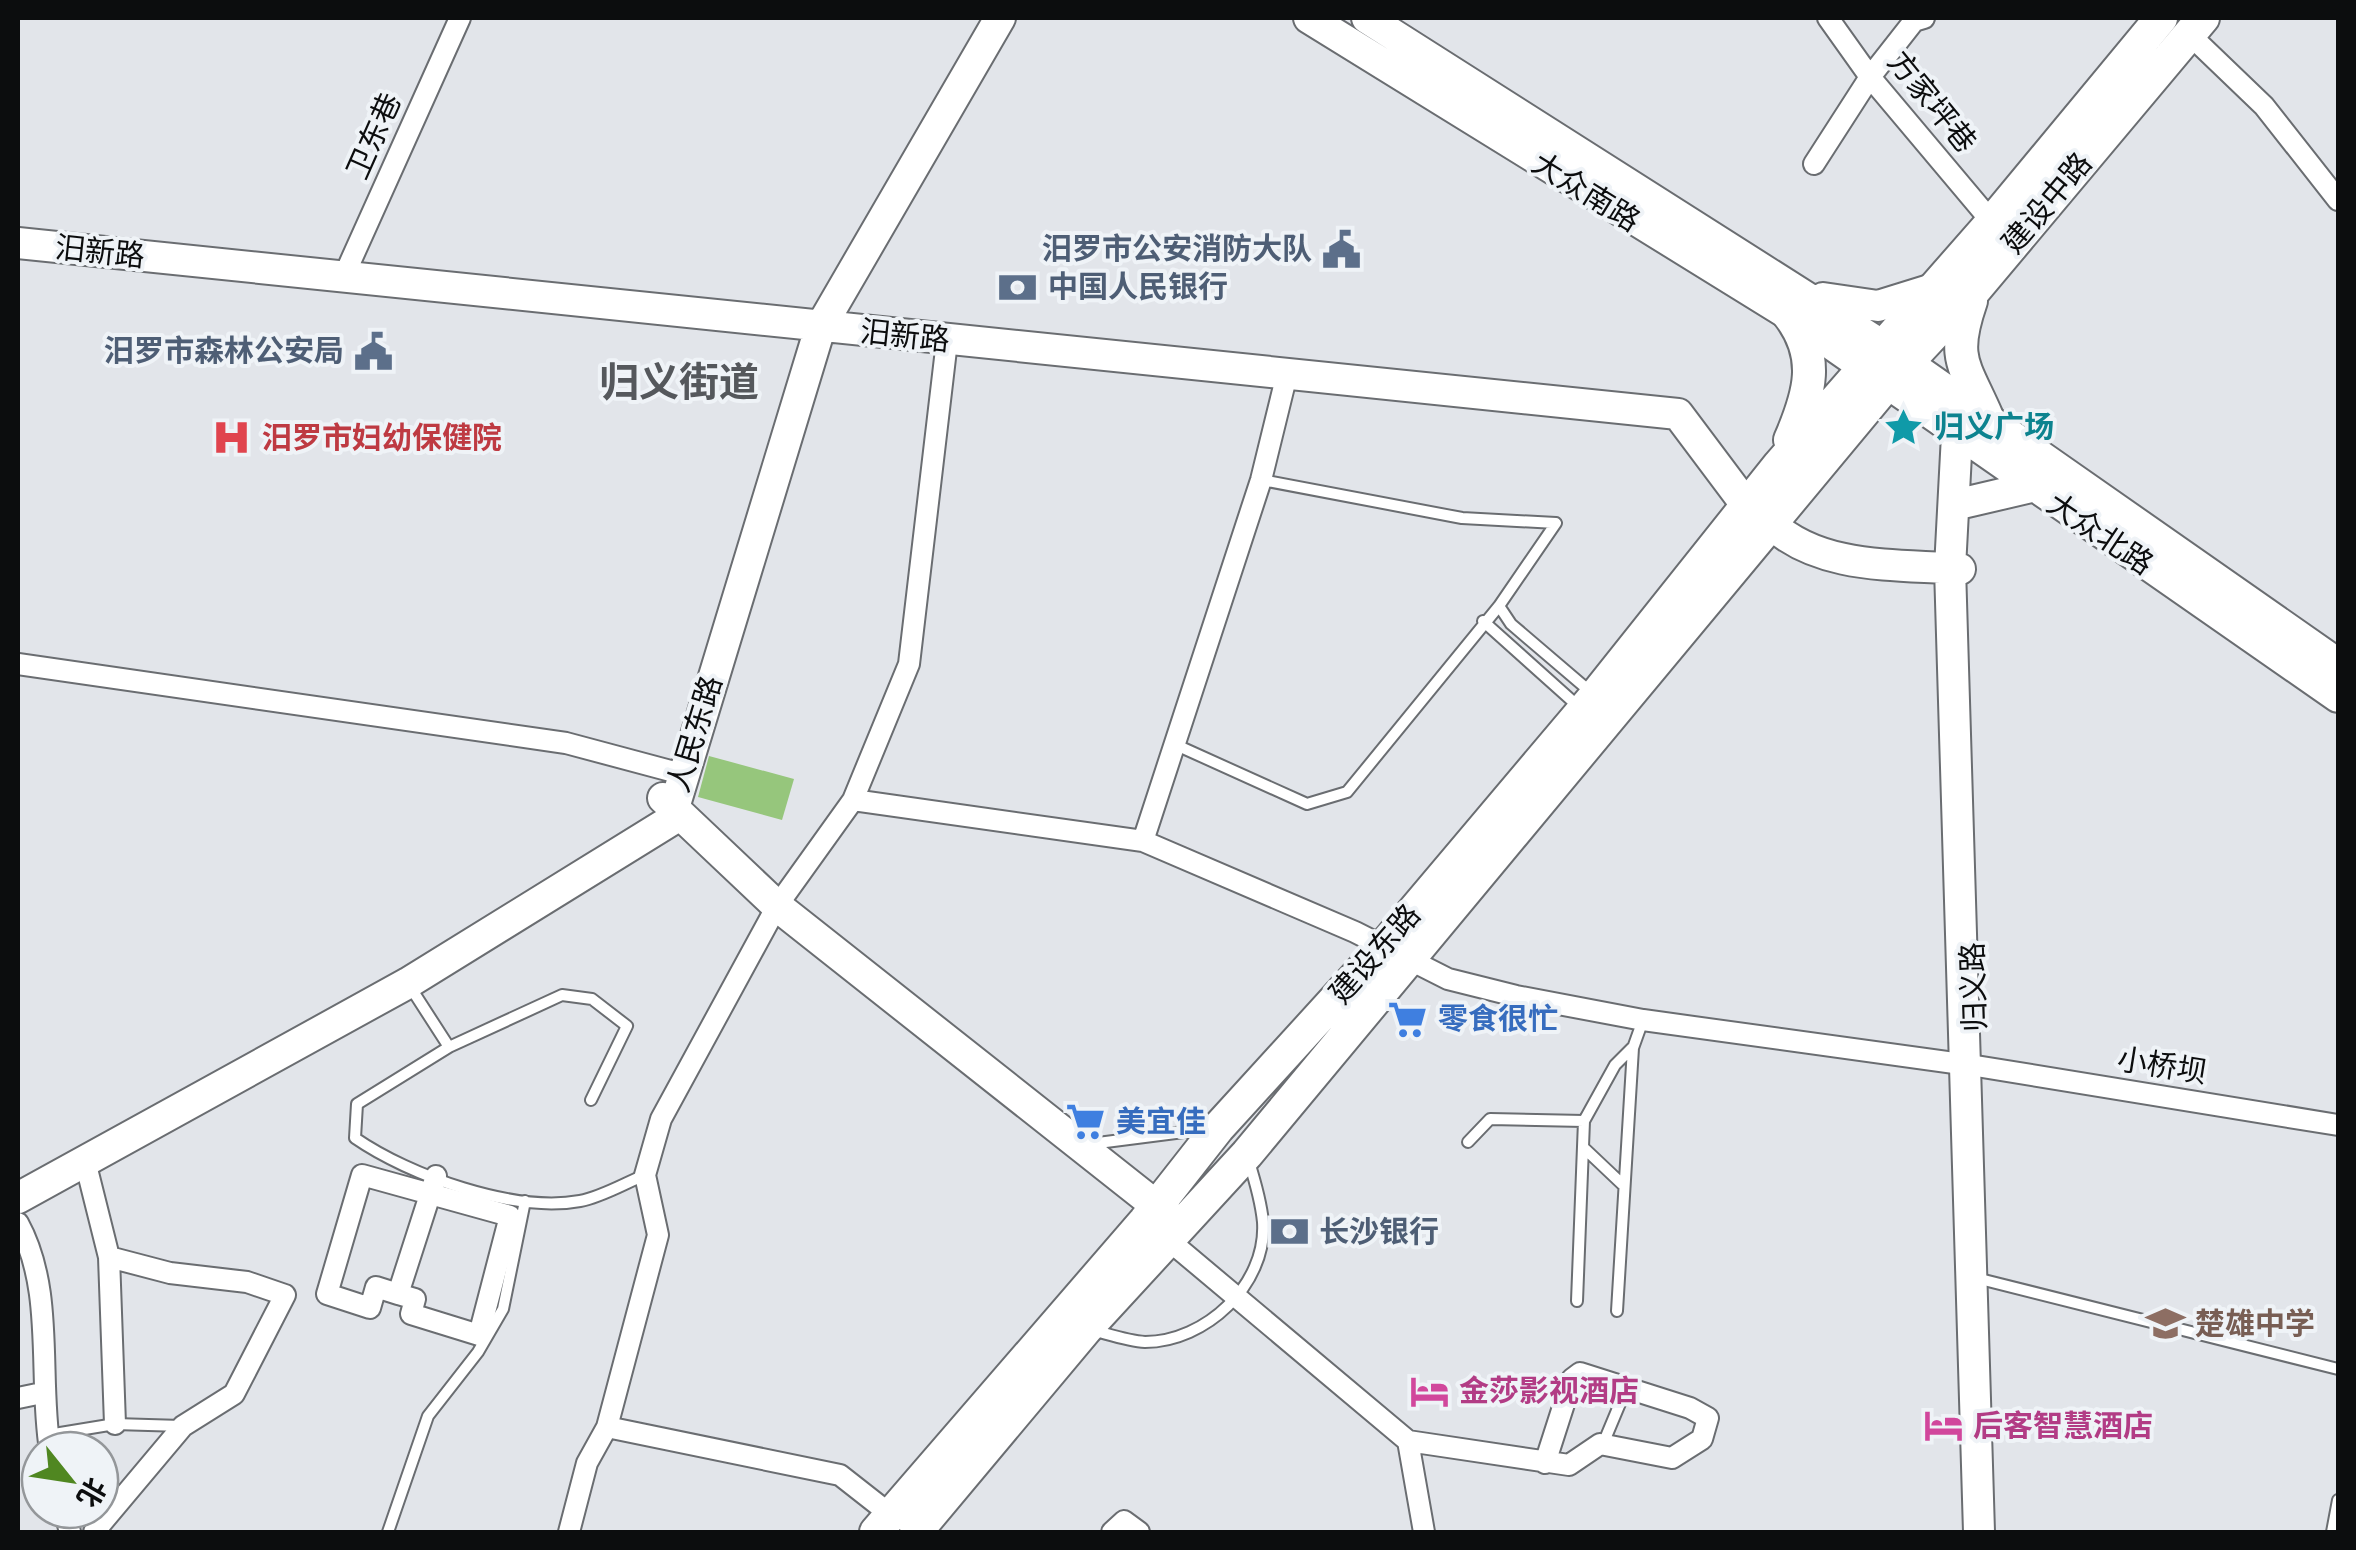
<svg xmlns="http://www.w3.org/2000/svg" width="2356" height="1550" font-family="'IBM Plex Sans','Noto Sans SC',sans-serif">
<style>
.green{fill:#96c67c}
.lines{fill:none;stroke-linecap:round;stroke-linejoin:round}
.lane-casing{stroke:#6a6d71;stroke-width:14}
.street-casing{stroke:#6a6d71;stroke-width:24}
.secondary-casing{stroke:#6a6d71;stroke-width:34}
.primary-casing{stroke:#6a6d71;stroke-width:36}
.lane{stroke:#fff;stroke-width:10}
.street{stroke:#fff;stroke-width:20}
.secondary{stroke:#fff;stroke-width:30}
.primary{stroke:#fff;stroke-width:32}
.labels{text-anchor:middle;stroke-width:8;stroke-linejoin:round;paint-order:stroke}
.street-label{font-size:30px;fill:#0c0d0e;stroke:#eff3f7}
.service-label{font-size:30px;font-weight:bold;fill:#4e5e75;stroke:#eff3f7;text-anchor:end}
.culture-label{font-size:30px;font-weight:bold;fill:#0d838f;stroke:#eff3f7;text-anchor:start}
.health-label{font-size:30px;font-weight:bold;fill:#be3a42;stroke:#eff3f7;text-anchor:start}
.shop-label{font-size:30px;font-weight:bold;fill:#366cbe;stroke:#eff3f7;text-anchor:start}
.education-label{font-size:30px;font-weight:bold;fill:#785e54;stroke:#eff3f7;text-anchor:start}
.hotel-label{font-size:30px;font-weight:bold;fill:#b23c85;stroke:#eff3f7;text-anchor:start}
.district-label{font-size:40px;font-weight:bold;fill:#55585c;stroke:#eff3f7}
</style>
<rect width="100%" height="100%" fill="#e2e5ea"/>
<!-- green -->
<path class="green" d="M709,756l85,23 -12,41 -84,-23z"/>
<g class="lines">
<defs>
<path id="lane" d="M1499,606l12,18 82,70
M1483,621l96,86
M1174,744l133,60 40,-12 152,-186 57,-83 -94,-5 -200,-38
M409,985l40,62
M591,1100l36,-74 -35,-27 -30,-4 -113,52 -92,57 -2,34c55,38 159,75 225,63 22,-4 45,-18 65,-26
M1468,1142l22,-23 94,2
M1090,1144l117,-15
M1585,1149l37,35
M1980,1279l358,90
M1577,1301l7,-180 31,-56 17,-17
M1617,1311l16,-263 10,-28
M1092,1330c16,4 36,11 53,12 60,0 122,-57 118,-120 -2,-20 -8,-41 -14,-60
M48,1435l67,-11 67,2
M1603,1444l23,-55
M388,1532l40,-116 50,-64 25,-43 22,-108
M2332,1532l6,-32"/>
<path id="street" d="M1828,18l42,59 122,145
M2189,34l75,72 74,94
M1814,164l56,-87 44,-56 10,-3
M343,278l117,-260
M18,664l548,79 116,31
M853,800l290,41 212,91 93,47 68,17 127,24 333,46 362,59
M1143,841l118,-361 26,-106
M85,1161l24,96 6,167
M18,1223c37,67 20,152 32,227
M1166,1238l242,203 161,24 31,-21 72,14 30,-19 6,-21 -18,-10 -110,-35 -8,6 -27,84
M398,1294l-22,-7 -6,21 -43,-14 35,-119 148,41 -31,119 -68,-21 4,-15 -17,-5 38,-118
M18,1398l24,-5
M607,1427l233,48 51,40
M1408,1441l16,91
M64,1510l6,22
M94,1532l89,-106 51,-32 51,-99 -38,-13 -77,-9 -61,-16
M569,1532l18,-69 20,-36 51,-192 -13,-60 16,-56 116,-213 76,-106 56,-136 38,-323
M1112,1532l12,-11 15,11"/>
<path id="secondary" d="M1309,18l479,296 550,383
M1367,18l516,328 455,318
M18,243l1660,171 69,92
M1823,298l55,8 58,-18
M1957,435l-7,133 29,964
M1963,503l68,-16
M1771,524c50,46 125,40 189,45
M663,798l114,108 396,313
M18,1198l390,-215 262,-162 150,-493 180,-310"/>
<path id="primary" d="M1971,301c-20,58 -7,63 16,116
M1788,314c33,42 22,80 2,126
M876,1532l269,-311 73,-93 166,-182 211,-250 184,-231 213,-243 169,-204
M916,1532l170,-203 161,-175 640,-770 87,-93 229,-273"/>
</defs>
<!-- lane casing -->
<use href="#lane" class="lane-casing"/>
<!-- street casing -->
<use href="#street" class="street-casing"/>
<!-- secondary casing -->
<use href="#secondary" class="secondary-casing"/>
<!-- primary casing -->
<use href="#primary" class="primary-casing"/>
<!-- lane -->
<use href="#lane" class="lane"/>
<!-- street -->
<use href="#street" class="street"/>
<!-- secondary -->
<use href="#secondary" class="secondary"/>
<!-- primary -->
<use href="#primary" class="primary"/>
</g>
<!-- icons -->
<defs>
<symbol id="civic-bare" viewBox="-9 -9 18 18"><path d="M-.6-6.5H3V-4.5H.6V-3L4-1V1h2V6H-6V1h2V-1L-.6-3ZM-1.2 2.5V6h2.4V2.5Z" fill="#5c6f8a" stroke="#eff3f7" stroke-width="2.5" paint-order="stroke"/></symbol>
<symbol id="bank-bare" viewBox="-9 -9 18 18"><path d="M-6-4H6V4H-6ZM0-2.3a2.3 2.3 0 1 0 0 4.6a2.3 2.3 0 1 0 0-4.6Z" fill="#5c6f8a" stroke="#eff3f7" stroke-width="2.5" paint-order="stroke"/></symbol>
<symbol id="sight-bare" viewBox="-9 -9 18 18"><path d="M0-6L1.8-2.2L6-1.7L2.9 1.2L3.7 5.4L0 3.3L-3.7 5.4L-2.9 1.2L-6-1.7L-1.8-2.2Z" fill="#0f9aa8" stroke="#eff3f7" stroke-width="2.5" paint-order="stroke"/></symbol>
<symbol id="hospital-bare" viewBox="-9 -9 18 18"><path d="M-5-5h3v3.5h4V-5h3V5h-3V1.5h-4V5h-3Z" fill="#e0444e" stroke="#eff3f7" stroke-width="2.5" paint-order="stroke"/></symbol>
<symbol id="supermarket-bare" viewBox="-9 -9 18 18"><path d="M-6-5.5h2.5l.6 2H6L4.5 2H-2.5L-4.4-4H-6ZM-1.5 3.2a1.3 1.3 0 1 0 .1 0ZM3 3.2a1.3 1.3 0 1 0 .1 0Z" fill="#3f7fe0" stroke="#eff3f7" stroke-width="2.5" paint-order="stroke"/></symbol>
<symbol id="school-bare" viewBox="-9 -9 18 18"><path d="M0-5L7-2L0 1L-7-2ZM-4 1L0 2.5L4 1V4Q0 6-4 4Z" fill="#8d6e63" stroke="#eff3f7" stroke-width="2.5" paint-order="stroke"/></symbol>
<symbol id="hotel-bare" viewBox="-9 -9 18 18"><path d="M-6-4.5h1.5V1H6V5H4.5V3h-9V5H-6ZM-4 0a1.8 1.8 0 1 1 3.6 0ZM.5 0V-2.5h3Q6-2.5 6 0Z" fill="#d1479c" stroke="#eff3f7" stroke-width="2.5" paint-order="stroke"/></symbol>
</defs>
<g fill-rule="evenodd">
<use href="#civic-bare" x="1314" y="222" width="55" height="55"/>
<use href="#bank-bare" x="990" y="260" width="55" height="55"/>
<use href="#civic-bare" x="346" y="324" width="55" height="55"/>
<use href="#sight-bare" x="1876" y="400" width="55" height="55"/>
<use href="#hospital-bare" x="204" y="410" width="55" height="55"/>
<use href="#supermarket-bare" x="1380" y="992" width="55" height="55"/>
<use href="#supermarket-bare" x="1058" y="1094" width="55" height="55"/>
<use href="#bank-bare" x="1262" y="1204" width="55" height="55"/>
<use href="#school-bare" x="2138" y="1296" width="55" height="55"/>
<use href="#hotel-bare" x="1402" y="1364" width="55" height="55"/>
<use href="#hotel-bare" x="1916" y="1398" width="55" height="55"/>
</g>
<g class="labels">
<!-- street labels -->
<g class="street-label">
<text transform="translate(1932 102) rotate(51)" y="10">方家坪巷</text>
<text transform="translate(374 136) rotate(-66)" y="10">卫东巷</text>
<text transform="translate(1586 192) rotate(32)" y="10">大众南路</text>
<text transform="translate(2047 203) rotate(-50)" y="10">建设中路</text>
<text transform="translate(100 252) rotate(6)" y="10">汨新路</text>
<text transform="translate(905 336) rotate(6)" y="10">汨新路</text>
<text transform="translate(2100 534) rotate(34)" y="10">大众北路</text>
<text transform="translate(695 734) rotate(-73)" y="10">人民东路</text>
<text transform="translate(1375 954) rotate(-49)" y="10">建设东路</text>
<text transform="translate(1974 987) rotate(-92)" y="10">归义路</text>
<text transform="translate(2162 1066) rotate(9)" y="10">小桥坝</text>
</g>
<!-- service labels -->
<g class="service-label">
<text x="1312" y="259">汨罗市公安消防大队</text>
<text x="1048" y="297" text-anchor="start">中国人民银行</text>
<text x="344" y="361">汨罗市森林公安局</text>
<text x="1319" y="1242" text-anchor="start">长沙银行</text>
</g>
<!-- culture labels -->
<g class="culture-label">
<text x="1934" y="437">归义广场</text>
</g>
<!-- health labels -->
<g class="health-label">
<text x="262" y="448">汨罗市妇幼保健院</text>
</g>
<!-- shop labels -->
<g class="shop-label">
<text x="1438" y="1029">零食很忙</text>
<text x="1116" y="1132">美宜佳</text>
</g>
<!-- education labels -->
<g class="education-label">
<text x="2195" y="1334">楚雄中学</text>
</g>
<!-- hotel labels -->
<g class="hotel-label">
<text x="1459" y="1401">金莎影视酒店</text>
<text x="1973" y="1436">后客智慧酒店</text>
</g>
<!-- district labels -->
<g class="district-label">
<text x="679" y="396">归义街道</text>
</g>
</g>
<!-- border -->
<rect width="2356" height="1550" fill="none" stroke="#0c0d0e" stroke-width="40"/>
<!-- north arrow -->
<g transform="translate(70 1480) rotate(120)"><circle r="48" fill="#eff3f7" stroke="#94979a" stroke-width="2.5"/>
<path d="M0-8L18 38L0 25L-18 38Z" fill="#508721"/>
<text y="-15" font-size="28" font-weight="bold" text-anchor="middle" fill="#0c0d0e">北</text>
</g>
</svg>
